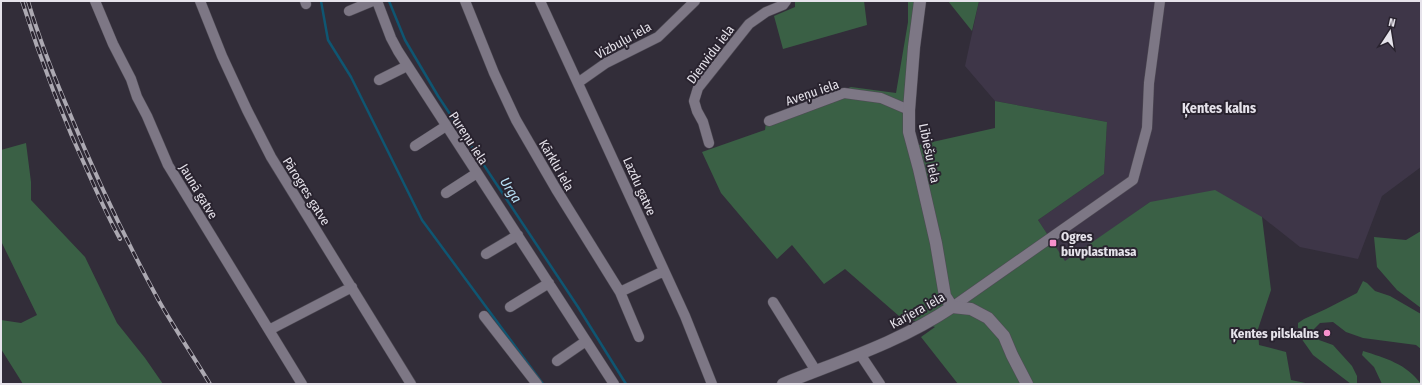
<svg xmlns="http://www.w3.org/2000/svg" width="1422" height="385" font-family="'Fira Sans Condensed',sans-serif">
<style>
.built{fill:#3e3648}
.green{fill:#3a6045}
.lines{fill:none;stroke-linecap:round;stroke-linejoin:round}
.stream{stroke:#0f5672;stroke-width:2.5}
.street-casing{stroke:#4f4b55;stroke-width:11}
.secondary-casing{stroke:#4f4b55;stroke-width:13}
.street{stroke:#7d7785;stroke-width:10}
.secondary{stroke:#7d7785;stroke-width:12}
.rail-casing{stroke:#aca9b2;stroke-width:4}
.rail{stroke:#29232f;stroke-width:2.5;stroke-dasharray:8;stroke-linecap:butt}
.poi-dot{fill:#f790cd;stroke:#29232f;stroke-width:1.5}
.labels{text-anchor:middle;stroke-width:4;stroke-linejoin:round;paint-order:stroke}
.street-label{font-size:13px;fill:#e6e3eb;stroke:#29232f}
.poi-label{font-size:13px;font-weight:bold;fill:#e6e3eb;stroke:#29232f;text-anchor:start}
.neighbourhood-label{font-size:14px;font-weight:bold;fill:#e6e3eb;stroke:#29232f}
.water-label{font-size:14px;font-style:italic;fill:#b7e0f5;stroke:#29232f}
</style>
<rect width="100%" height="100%" fill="#322d39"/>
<!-- built -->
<path class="built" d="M979,1h442v166l-39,29 -24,63 -58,-12 -38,-30 -112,-15 -85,60 -27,-42 66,-46 3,-52 -112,-21 -30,-35z"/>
<!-- green -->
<path class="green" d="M795,1h69l3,24 -84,24 -9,-33 21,-9z
M908,1h11l-9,147 9,-3 76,-17v-27l112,21 -3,52 -66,46 27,41 85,-59 65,-12 47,27 9,73 -13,39 1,16 27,7 5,28 19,4h-352l-37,-47 14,-10 -36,-11 -54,-47 -21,15 -32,-39 -15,14 -56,-66 -19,-41 63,-22 2,-14 84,-29 45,6 12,-71z
M948,1h31l-7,30z
M26,143l5,39v18l54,57 32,66 28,35 18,26h-140l-22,-35v-29l20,3 16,-8 -36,-74v-91z
M1421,231v77l-24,-18 -20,-23 -3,-30 32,3z
M1363,281l4,2 8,8 15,5 31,18v35l-5,-4 -53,-7 -17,-6 -13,-10 -13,1 -7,7 -15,-2v-5l6,-4 22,-10 31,-16z
M1305,337h12l2,3 14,5 19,21 5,10v8h-6l-38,-29 -12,-17z
M1363,351c22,7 44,13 58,33h-39l-8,-17 -12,-12z"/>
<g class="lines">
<!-- stream -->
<path class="stream" d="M321,1l7,39 23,37 71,143 121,164
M389,1l16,39 33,56 140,211 48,77"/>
<defs>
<path id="street" d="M95,1l18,43 18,35 6,18 10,19 21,49 134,219
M200,1l22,55 25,54 24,47 140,227
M305,1l1,3
M377,1l14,37 7,13 216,333
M465,1l29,72 22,47 40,69 64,103 19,45
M540,1l145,315 27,68
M349,11l24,-10
M379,80l28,-14
M579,82l27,-19 52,-26 37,-36
M769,121l75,-28 37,5 28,12
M709,143l-6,-21 -6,-11 -3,-10 4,-13 51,-64 17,-12 17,-7 3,-4
M415,146l31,-20
M446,193l31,-20
M486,254l32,-19
M620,292l44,-21
M773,302l43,69
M510,307l39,-24
M952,307l181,-127 14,-52 2,-45 11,-82
M484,316l53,68
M269,330l83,-43
M860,354l20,30
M557,361l29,-20"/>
<path id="secondary" d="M920,1l-6,46 -5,63v22l10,37 17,74 9,53 7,11
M952,307l19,2 17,9 16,18 8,19 15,29
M783,384c57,-23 117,-42 169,-77"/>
</defs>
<!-- street casing -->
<use href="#street" class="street-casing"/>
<!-- secondary casing -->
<use href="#secondary" class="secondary-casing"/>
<!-- street -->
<use href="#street" class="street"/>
<!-- secondary -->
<use href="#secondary" class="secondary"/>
<defs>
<path id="rail" d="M22,1c19,61 42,120 69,178 9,20 18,40 29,60
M28,1c11,37 25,73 40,108 27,66 57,130 91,192 16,28 34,55 51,83"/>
</defs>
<!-- rail casing -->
<use href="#rail" class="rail-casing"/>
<!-- rail -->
<use href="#rail" class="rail"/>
</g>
<!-- markers -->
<g class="poi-dot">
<rect x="1049" y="239" width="8" height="8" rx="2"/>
<circle cx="1327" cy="333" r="4"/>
</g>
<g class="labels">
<!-- street labels -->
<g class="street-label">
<text transform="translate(623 40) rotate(-29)" y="5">Vizbuļu iela</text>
<text transform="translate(710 54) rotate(-53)" y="5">Dienvidu iela</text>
<text transform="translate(812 92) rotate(-19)" y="5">Aveņu iela</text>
<text transform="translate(469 138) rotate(57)" y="5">Pureņu iela</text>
<text transform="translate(930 153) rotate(78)" y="5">Lībiešu iela</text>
<text transform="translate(557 165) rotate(60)" y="5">Kārklu iela</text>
<text transform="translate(640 186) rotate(66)" y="5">Lazdu gatve</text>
<text transform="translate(199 191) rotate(59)" y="5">Jaunā gatve</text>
<text transform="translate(307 191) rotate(58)" y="5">Pārogres gatve</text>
<text transform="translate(917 310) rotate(-29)" y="5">Karjera iela</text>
</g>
<!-- poi labels -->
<g class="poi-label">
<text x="1061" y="241">Ogres<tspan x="1061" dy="15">būvplastmasa</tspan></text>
<text x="1319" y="338" text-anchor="end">Ķentes pilskalns</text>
</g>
<!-- neighbourhood labels -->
<g class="neighbourhood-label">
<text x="1219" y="113">Ķentes kalns</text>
</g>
<!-- water labels -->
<g class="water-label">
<text transform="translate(511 190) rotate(57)" y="5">Urga</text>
</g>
</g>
<!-- border -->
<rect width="1422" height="385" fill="none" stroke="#e6e3eb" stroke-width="4"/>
<!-- north arrow -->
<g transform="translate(1390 32) rotate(12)" stroke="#29232f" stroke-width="3" paint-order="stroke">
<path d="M0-3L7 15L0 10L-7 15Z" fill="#e6e3eb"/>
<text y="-6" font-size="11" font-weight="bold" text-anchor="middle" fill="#e6e3eb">N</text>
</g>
</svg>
